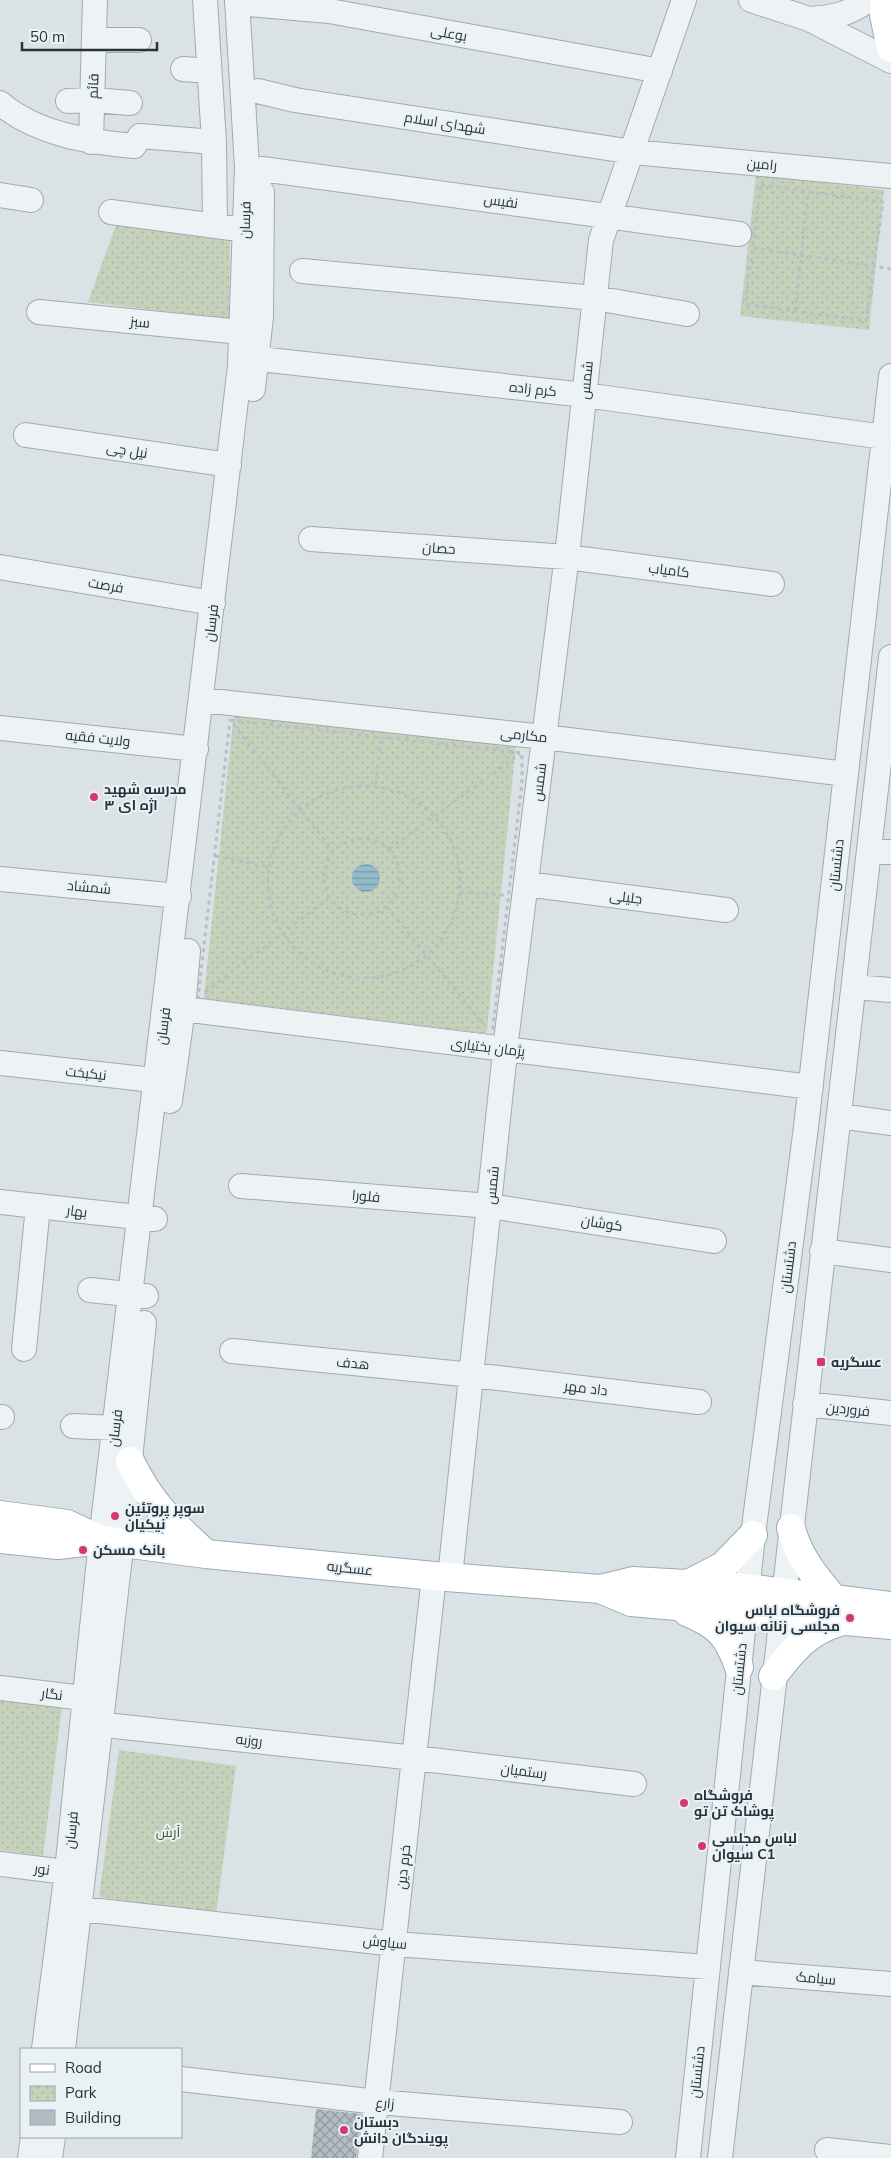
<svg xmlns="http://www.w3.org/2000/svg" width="891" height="2158" font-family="Mulish,Cairo,sans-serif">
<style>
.park{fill:url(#park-dots)}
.water{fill:url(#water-rules)}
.building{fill:url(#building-cross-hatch)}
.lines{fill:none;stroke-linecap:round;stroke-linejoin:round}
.minor-casing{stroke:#a0aab0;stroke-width:26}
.major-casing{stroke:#99aab3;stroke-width:30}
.path{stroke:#b9c0c5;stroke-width:3;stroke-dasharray:4 4;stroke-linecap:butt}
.minor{stroke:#edf2f5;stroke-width:24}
.major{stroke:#fff;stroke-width:28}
.poi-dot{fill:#d53675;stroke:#eaf1f4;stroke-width:2}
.labels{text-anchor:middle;stroke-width:4;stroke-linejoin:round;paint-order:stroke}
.street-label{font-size:14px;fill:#24333d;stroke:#eaf1f4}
.poi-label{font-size:14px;font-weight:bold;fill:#24333d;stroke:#eaf1f4;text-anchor:start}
.park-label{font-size:14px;fill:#425931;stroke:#eaf1f4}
</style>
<defs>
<pattern id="park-dots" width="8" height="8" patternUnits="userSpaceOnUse" patternTransform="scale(1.25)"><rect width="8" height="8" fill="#c6d1bb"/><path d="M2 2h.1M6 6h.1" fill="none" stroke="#aab4a2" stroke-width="1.8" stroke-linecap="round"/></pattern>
<pattern id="water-rules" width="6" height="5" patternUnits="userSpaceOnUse" patternTransform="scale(1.25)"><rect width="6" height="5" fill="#93bbc9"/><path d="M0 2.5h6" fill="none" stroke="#7899a4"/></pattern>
<pattern id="building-cross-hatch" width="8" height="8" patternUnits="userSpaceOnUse" patternTransform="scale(1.25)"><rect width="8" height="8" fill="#b2bdc3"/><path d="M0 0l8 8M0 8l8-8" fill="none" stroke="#919aa0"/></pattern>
</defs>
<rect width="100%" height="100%" fill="#dbe2e6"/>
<!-- park -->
<path class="park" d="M756,174l128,16 -15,140 -129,-14z
M116,225l114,15 -1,79 -141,-17z
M234,712l282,33 -30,295 -283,-35z
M0,1699l62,8 -19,149 -43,-6z
M119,1750l117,16 -20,148 -117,-17z"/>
<!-- water -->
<path class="water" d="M352 878a14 14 0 1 1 28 0a14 14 0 1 1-28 0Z"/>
<!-- building -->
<path class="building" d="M316,2109l45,5 -5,44h-45z"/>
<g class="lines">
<defs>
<path id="minor" d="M205,0l9,142 1,84
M751,0l58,19 82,42
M237,3l92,8 331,60
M809,19c22,-1 41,-5 59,-19
M94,40h45
M183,69l26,2
M258,91l37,9 338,52 258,24
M68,101l25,-1 37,3
M0,103c36,31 89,39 134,43l6,-10 74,6
M91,142l4,-142
M262,169l477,65
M0,195l31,5
M111,212l120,16
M302,271l293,27 92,16
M39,312l202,20
M242,357l343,38 299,42
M253,389l8,-72 1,-125
M26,435l203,30
M311,539l256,18 205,27
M0,567l213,36
M202,700l342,37 302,37
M0,728l196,21
M869,850l22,2
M0,879l179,17
M526,884l200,26
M854,987l37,3
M167,1007l644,80
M0,1063l171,19
M170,1101l13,-92 5,-58
M839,1116l52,7
M241,1186l249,20 224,35
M0,1202l155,17
M822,1251l69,9
M90,1290l56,6
M24,1349l14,-143
M232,1351l241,24 226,27
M805,1404l86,9
M0,1417h2
M73,1426l42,2
M450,1577l57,-544 61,-486 33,-307 83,-240
M0,1688l100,12
M86,1723l329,35 219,26
M0,1864l82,10
M64,1907l331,37 313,23
M741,1972l150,12
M44,2049l23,-178 34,-331 139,-1174 7,-199 -10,-167
M63,2049l57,-492 24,-234
M181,2079l196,23 243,20
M827,2150l64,7
M30,2158l3,-21
M50,2158l3,-21
M370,2158l64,-582
M688,2158l65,-623 53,-408 85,-751
M720,2158l171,-1501"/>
<path id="major" d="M885,0l-1,15 7,33
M130,1461c20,42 42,62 76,93
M0,1515l67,9 34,16
M791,1528c7,28 24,49 43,71
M0,1539l58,6 43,-5 105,14 228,22 166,13 31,13 260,23
M690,1583l33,-17 30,-31
M600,1589l33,-8 54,3 61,4 143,18
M687,1612c32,13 41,24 52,55
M773,1676c19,-25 36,-46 67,-54"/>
</defs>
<!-- minor casing -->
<use href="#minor" class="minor-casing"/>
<!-- major casing -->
<use href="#major" class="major-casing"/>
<!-- path -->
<path class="path" d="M761,185l122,17 -17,119 -121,-17z
M753,248l138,21
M795,311l13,-119
M230,720l292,33v29l-30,253 -294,-37z
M233,724l100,127
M376,784l5,-44
M268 882a96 96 0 1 1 192 0a96 96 0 1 1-192 0Z
M324 877a38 38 0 1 1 76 0a38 38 0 1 1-76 0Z
M389,849l131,-95
M215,856l55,11
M460,892l44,3
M387,907l98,119
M205,992l124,-94"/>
<!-- minor -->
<use href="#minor" class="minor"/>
<!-- major -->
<use href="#major" class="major"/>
</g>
<!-- markers -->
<g class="poi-dot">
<circle cx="94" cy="797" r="5"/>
<rect x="816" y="1357" width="10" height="10" rx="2.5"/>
<circle cx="115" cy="1516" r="5"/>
<circle cx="83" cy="1550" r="5"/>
<circle cx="850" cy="1618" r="5"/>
<circle cx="684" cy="1803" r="5"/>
<circle cx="702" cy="1846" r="5"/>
<circle cx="344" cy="2130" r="5"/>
</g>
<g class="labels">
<!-- street labels -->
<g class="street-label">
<text transform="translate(449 33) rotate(10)" y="5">بوعلی</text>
<text transform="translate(93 86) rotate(-88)" y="5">قائم</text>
<text transform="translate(445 123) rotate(9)" y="5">شهدای اسلام</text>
<text transform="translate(762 164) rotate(5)" y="5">رامین</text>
<text transform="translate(501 201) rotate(8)" y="5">نفیس</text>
<text transform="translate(245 220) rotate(-88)" y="5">فرسان</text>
<text transform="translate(140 322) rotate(5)" y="5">سبز</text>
<text transform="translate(586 380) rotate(-84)" y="5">شمس</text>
<text transform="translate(533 389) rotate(6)" y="5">کرم زاده</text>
<text transform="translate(127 450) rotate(9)" y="5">نیل چی</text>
<text transform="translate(439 548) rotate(4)" y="5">حصان</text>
<text transform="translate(669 570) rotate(7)" y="5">کامیاب</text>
<text transform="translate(106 585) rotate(10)" y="5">فرصت</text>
<text transform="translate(211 623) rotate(-83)" y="5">فرسان</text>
<text transform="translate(524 735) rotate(6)" y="5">مکارمی</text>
<text transform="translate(98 738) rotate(6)" y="5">ولایت فقیه</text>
<text transform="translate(539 782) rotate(-83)" y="5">شمس</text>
<text transform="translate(836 865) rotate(-84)" y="5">دشتستان</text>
<text transform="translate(89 887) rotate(5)" y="5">شمشاد</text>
<text transform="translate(626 897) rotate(7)" y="5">جلیلی</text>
<text transform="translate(163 1026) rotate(-83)" y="5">فرسان</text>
<text transform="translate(488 1047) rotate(7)" y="5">پژمان بختیاری</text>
<text transform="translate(86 1073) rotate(6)" y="5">نیکبخت</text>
<text transform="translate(492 1185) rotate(-84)" y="5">شمس</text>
<text transform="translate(366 1196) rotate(5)" y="5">فلورا</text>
<text transform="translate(77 1211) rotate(7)" y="5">بهار</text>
<text transform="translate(602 1223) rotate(9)" y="5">کوشان</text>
<text transform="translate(788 1267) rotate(-83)" y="5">دشتستان</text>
<text transform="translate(353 1363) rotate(5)" y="5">هدف</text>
<text transform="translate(586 1388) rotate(7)" y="5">داد مهر</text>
<text transform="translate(848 1409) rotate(6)" y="5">فروردین</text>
<text transform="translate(115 1428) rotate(-83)" y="5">فرسان</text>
<text transform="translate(350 1568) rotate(6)" y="5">عسگریه</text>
<text transform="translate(739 1669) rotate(-84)" y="5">دشتستان</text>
<text transform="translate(52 1694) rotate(7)" y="5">نگار</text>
<text transform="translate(249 1740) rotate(6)" y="5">روزبه</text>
<text transform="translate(524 1771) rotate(7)" y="5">رستمیان</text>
<text transform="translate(71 1830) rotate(-84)" y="5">فرسان</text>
<text transform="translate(403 1867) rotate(-84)" y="5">خرم دین</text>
<text transform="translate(42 1869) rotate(7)" y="5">نور</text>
<text transform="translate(385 1942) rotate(6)" y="5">سیاوش</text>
<text transform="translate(816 1978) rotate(5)" y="5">سیامک</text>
<text transform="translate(697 2072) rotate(-84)" y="5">دشتستان</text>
<text transform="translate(385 2103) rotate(5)" y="5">زارع</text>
</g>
<!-- poi labels -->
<g class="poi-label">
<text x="104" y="794">مدرسه شهید<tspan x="104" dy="16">اژه ای ۳</tspan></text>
<text x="831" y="1367">عسگریه</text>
<text x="125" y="1513">سوپر پروتئین<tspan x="125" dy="16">نیکیان</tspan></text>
<text x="93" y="1555">بانک مسکن</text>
<text x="840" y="1615" text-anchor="end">فروشگاه لباس<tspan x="840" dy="16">مجلسی زنانه سیوان</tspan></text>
<text x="694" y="1800">فروشگاه<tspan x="694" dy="16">پوشاک تن تو</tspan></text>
<text x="712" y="1843">لباس مجلسی<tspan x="712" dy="16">سیوان C1</tspan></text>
<text x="354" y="2127">دبستان<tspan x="354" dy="16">پویندگان دانش</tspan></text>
</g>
<!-- park labels -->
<g class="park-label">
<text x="168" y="1837">آرش</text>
</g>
</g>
<!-- legend -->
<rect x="20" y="2048" width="162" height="90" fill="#eaf1f4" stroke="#9ba5ab"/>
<rect x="30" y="2064" width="25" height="8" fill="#ffffff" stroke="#9ba5ab"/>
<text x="65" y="2073" font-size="15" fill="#24333d">Road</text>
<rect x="30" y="2086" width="25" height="15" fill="url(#park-dots)" stroke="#9ba5ab"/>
<text x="65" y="2098" font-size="15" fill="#24333d">Park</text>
<rect x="30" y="2110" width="25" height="15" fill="#b2bdc3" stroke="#9ba5ab"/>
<text x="65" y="2123" font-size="15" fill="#24333d">Building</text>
<!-- scale -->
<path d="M22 42v8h135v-8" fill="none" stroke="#24333d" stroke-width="2.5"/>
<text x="30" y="42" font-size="15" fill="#24333d" stroke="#eaf1f4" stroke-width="4" paint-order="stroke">50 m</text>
</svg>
